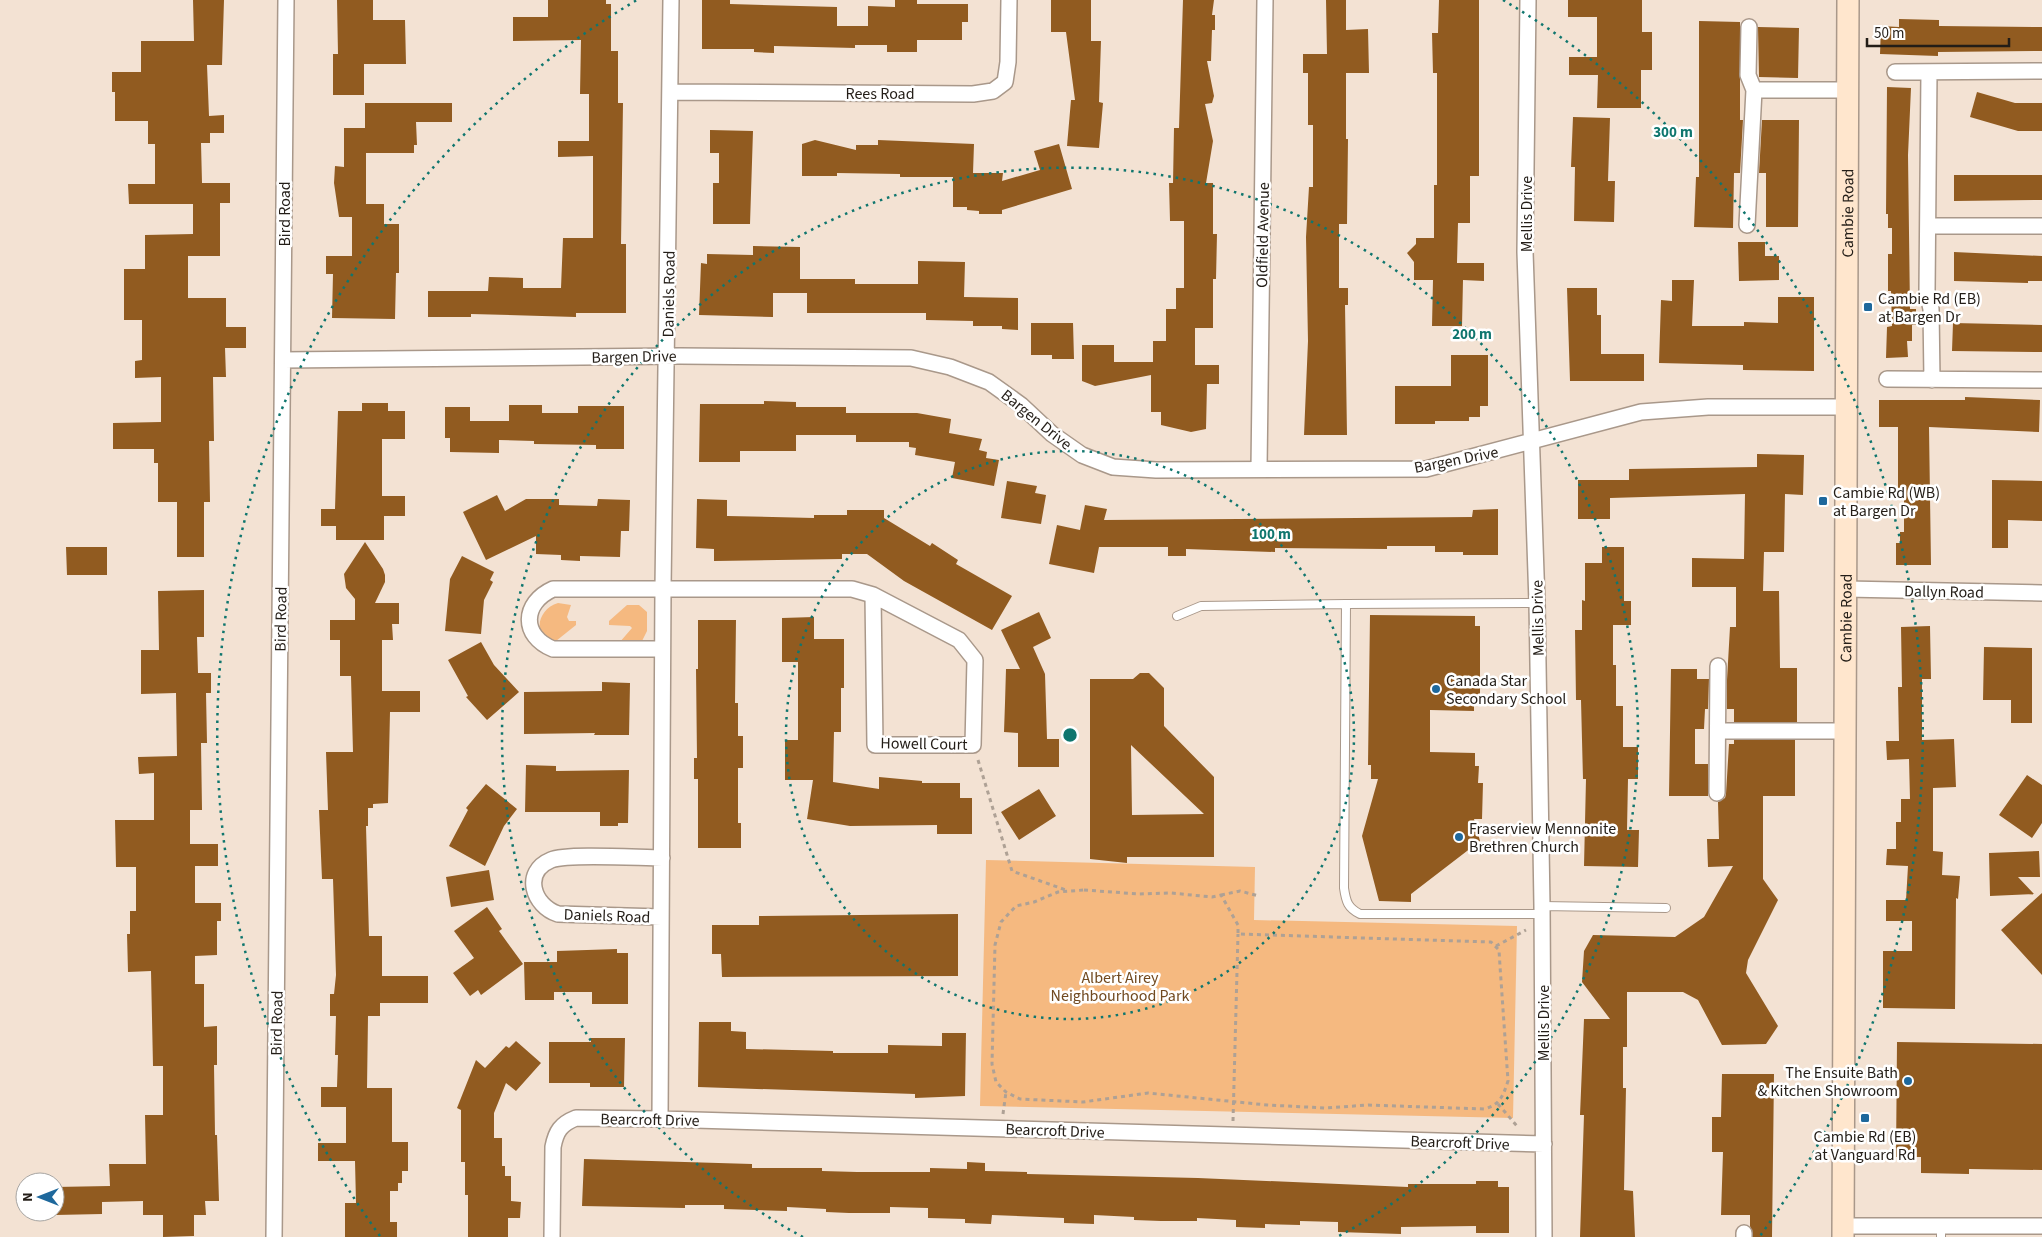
<svg xmlns="http://www.w3.org/2000/svg" width="2042" height="1237" font-family="'Source Sans 3',sans-serif">
<style>
.green{fill:#f5b980}
.building{fill:#915b20;fill-rule:evenodd}
.lines{fill:none;stroke-linecap:round;stroke-linejoin:round}
.service-casing{stroke:#a9988a;stroke-width:10}
.minor-casing{stroke:#a9988a;stroke-width:18}
.secondary-casing{stroke:#a9988a;stroke-width:24}
.path{stroke:#aea195;stroke-width:3;stroke-dasharray:4 4;stroke-linecap:butt}
.service{stroke:#fff;stroke-width:8}
.minor{stroke:#fff;stroke-width:15}
.secondary{stroke:#ffe6cd;stroke-width:21}
.ring{fill:none;stroke:#0f766e;stroke-width:2.5;stroke-dasharray:2.5 5}
.poi-dot{fill:#1e689c;stroke:#fff;stroke-width:2}
.labels{text-anchor:middle;stroke-width:5;stroke-linejoin:round;paint-order:stroke}
.street-label{font-size:16px;fill:#231d17;stroke:#fff}
.poi-label{font-size:16px;fill:#231d17;stroke:#fff;text-anchor:start}
.park-label{font-size:16px;fill:#71491f;stroke:#fff}
.centre{fill:#0f766e;stroke:#fff;stroke-width:2.5}
.ring-label{font-size:15px;text-anchor:middle;font-weight:bold;fill:#0f766e;stroke:#fff;stroke-width:5;stroke-linejoin:round;paint-order:stroke}
</style>
<rect width="100%" height="100%" fill="#f3e2d3"/>
<!-- green -->
<path class="green" d="M558,603l13,2 -4,12 2,4h7v4l-20,16c-25,-3 -19,-32 2,-38z
M627,605h12l8,7v19l-5,10 -23,2 13,-15 -2,-2 -21,-1v-4z
M986,860l269,7 -1,53 263,6 -4,192 -533,-12z"/>
<!-- building -->
<path class="building" d="M193,0h31l-2,65h-15l2,51 15,-1v18h-14v10h-9l1,40h28v20h-10v53h-32v42h38v29h20v21h-21l1,29h-13l1,64h-5l1,61h-6v55h-27v-55h-19v-39h-4v-14h-41v-26l48,-1v-45l-26,1v-17l7,-1v-40h-18v-51h21v-34l48,-1v-30h-64l-1,-20h27v-40h-7v-23h-33v-29h-3v-20h29v-31h53z
M337,0h36v20h32l1,44h-42v31h-31v-41h5z
M548,0h58v4h5v47h7v52h5l-2,141h5v69h-50v4l-105,-3v3h-43v-26h60l1,-14 34,1v10h38l2,-50h30v-82l-35,1v-16h31v-47h-9l1,-54 -68,1v-24h35z
M702,0h28v4l107,3v19h31v-20l27,1v-7h22v4h51v18h-6v18h-45v12h-30v-7h-32v3l-81,-2v7l-20,-1v-3h-52z
M1051,0h40v41h10l-2,61 4,1 -4,45 -32,-2 4,-46h4l-9,-68h-15z
M1183,0h31l-2,15h3v15h-3l-1,31h-4l7,35 -2,7 -7,1 8,37 -7,42h7v51h4l-1,45h-3v49h-18v37h24v19h-12l-1,45 -15,3 -30,-7v-13h-10v-37l-56,11 -13,-5v-36h32v17h39v-21h13v-32h10v-21h8v-67h-14l-1,-38h4l1,-55h5z
M1326,0h20v30l22,-1 1,44h-23v66h2l-1,85h-8v64h9v17h-3l2,130h-43l4,-94 -2,-104 3,-50h4v-62h-5v-52h-5v-19h24z
M1439,0h40v176h-9v47h-12l-1,40h27v18l-21,-1 -1,46h-30l1,-46h-19v-18l-7,-9 9,-9v-6h18v-53h3v-112h-4l-1,-40h6z
M1568,0h74v32h10v38h-11v38h-44l1,-33h-29v-18h28v-40h-29z
M1899,19l40,1v6l103,1v24l-104,1v4l-58,-2 1,-28 18,1z
M1699,21l41,1v98h3l-3,53h-6l-1,55 -39,-1 2,-50h3z
M1758,27l41,1 -1,50 -39,-1z
M1887,87l24,1 -3,67 2,154h6v16h-4v16h-5l1,16 -22,1 1,-31 5,-1 -1,-35h-3v-37h4v-26h-4v-14h-2z
M1977,92l38,11h27v28h-24l-48,-14z
M365,103h87v19h-36l1,23h-3v8h-48v51h18v20h15v49h-3l-1,46 -63,-1 1,-44h-7v-18h26v-39h-13l-5,-34 1,-17 9,1v-39h21z
M1573,117l37,1 -2,63h7l-1,41 -40,-1 1,-54h-4z
M1762,120h37l-1,107h-32v-54h-7z
M710,130l43,1 -3,93h-37v-41h6v-30h-9z
M815,140l41,10v-5h22v-5l96,4 -1,29h30l-1,8 38,-11 -6,-19 25,-7 13,45 -70,21v4h-23v-3l-12,-1v-3h-14v-30h-53v-3l-63,-1v3h-35v-32z
M1954,175h88v25l-88,1z
M1738,242h27v14h14v24l-40,1z
M753,246l47,1v32h55v5h63v-23l47,1 -1,35 54,1v32l-16,-1v-3h-29v-5l-47,-1v-7h-119v-20h-34v24l-74,-2 2,-52 6,1v-10l46,1z
M1954,252l88,4v25h-14v2l-74,-2z
M1672,280h22l-2,46h52v-4l34,1v-26h36v74l-71,-1v-5l-84,-2 2,-63 11,1z
M1567,288h30v27h4v39h43v27h-74z
M1031,323h42l1,36h-22v-4h-21z
M1953,323l89,2v27l-90,-1z
M1451,355h37v51h-8v11h-11v4h-34v3h-40v-38h56z
M1965,397l75,3 -1,32 -110,-5 2,138h-35v-22h4v-11h4v-33h-6v-72h-19v-27h86z
M764,401l32,1v5h50v6h71l34,6 -2,14 33,6 -3,11 8,2 -1,6 13,2 -5,26 -42,-8 3,-16 -40,-7 1,-7 -7,-1v-5h-53v-7h-60v16h-56v11h-41l1,-58h64z
M362,403h26v8h17v28h-23v57h23v20h-21v24h-48v-14h-15v-17h14l3,-98h24z
M509,405h33v8h36v-7h46v43h-28v-4l-62,-1v-3l-35,-1v13l-49,-1v-14h-5v-31h25v14h39z
M1757,454l47,1 -1,40 -18,-1 -1,58h-20l-1,39h16l1,77h17v54h-63v-13h-7v-29l3,-53h6v-40h-44v-29l52,1 1,-65 -135,4v21h-32v-39h51v-11l128,-2z
M1992,480l50,1v40l-34,-1v28h-16z
M1007,481l30,5 -2,7 11,2 -5,29 -40,-6z
M497,495l8,16 21,-12h33v6l38,1 1,-7 32,1 -1,31h-8l-1,26 -40,-1v5l-19,-1v-5l-25,-1v-18l-50,24 -23,-48z
M697,499l30,1v16l87,2v-3h33v-5h37v8l46,28 2,-3 26,17 -2,4 56,32 -20,34 -88,-49 -37,-27h-25v5l-128,2v-12l-18,-1z
M1085,505l22,4 -3,11 368,-3 1,-7 25,-1v46h-35v-3h-28v-6h-48v3l-112,-1v4l-89,-3v7h-18v-9h-69l-5,26 -45,-9 8,-39 23,5z
M365,542l18,27 2,6v7l-10,21h24v21h-7l1,16h-11v51h38v21h-30l-2,91 -15,1v4h-5v18h-2l3,110h13v40h46v27h-48v13h-12l-1,72h25v54h16v29h-6v12h-4v8h-8v31h7v15h-52v-34h11l-1,-42h-37v-18h28v-36h-25v-20h16l1,-32h-3l1,-39h-6v-22h4l2,-19 -3,-96h-11l-3,-69h9l-2,-58h27l-2,-76h-11v-36h-10v-20h25v-21l-9,-11 -2,-14z
M66,547h41v28h-40z
M1602,547h22v54h7v24h-18v40h3v41h7v41h15v32h-10l-1,51h12l-1,37 -54,-1 2,-87h-3l-2,-79h-5l-1,-70h7v-30l3,1v-38h17z
M462,556l32,16 -4,8 3,2 -9,18 -3,34 -36,-3 5,-52z
M204,590v47h-7l1,36h13v20h-5l1,50h-6l1,67h-12v34h28v22h-23v37h26v18h-4v34l-22,1v28h9v43l13,-1v39h-3l1,70h2l2,66h-14l1,14h-12v21l-31,1v-22h-20v-14l-41,1v12l-47,1v-28l55,-1 -1,-22h37l-1,-49h18v-49h-10l-2,-95 -23,1 -1,-38h3v-23h6v-44h-20l-1,-47h39v-47l-15,1 -1,-17 39,-1 -1,-63 -35,1v-44h18l-1,-59z
M1039,612l12,26 -18,9 12,27 2,65h12v28h-41v-34l-14,-1 1,-29 1,-34h14l-19,-39z
M1370,615l105,1v10h5v76h-6v9l-44,-1v42l45,1v13h4l-1,17h5l-1,36h-8l6,22 -69,53v8l-32,-1 -17,-65 16,-57h-7v-14h-3z
M814,617v22h30v49h-3v44h-7l-1,50 46,7v-12l43,4v2h38v15h12v36h-35v-9l-87,1 -43,-7 6,-39h-28v-40h13v-78h-16v-44z
M698,620h38l-1,83h3v33h5v32h-5v55h3v25h-43v-69h-4v-21h3l-1,-89h2z
M1930,626l1,53h-9v61l32,-1 2,48 -23,1v63l10,1 -1,23 18,1 -2,23 -2,-1 -1,111 -72,-1v-57h29v-30h-26v-21h20l2,-34 -22,-1 1,-16h9v-27h5v-23h9l-1,-40 -22,1 -1,-19h13l-1,-54h4l-1,-60z
M481,642l13,23 25,27 -32,28 -21,-23 2,-1 -20,-36z
M1984,647l48,1v75h-21v-23h-28z
M1671,669h26v10h12l-1,30h-3l-1,20h-9v35h13v32h-39z
M1140,673h9l15,15v38l50,51v80h-87v6l-37,-4v-180h43zM1131,745l73,69 -72,1z
M602,682l28,1 -1,52h-35l1,-2 -71,1v-42l78,-1z
M1734,740h61v56h-32v83l15,21 -30,60 -2,13 32,53 -12,18 -44,1 -24,-45 -15,-8h-56v55h-4v41h3l-2,102 9,1 2,46h-55l4,-122h-4l4,-96h26l-28,-37 2,-31 9,-16 82,2 29,-20 29,-51 -25,1 -1,-28h12l-1,-37 7,-4 1,-4 3,-50h5z
M526,765l30,1v5l73,-1 -1,53h-10v3h-18v-14h-75z
M2027,775l15,10v38l-10,15 -33,-23z
M486,784l31,25 -13,17 -19,40 -36,-20 19,-36 -2,-2z
M1039,789l17,27 -37,24 -18,-28z
M2039,851l1,26h-22l16,17 -44,2 -1,-43z
M489,870l5,30 -43,7 -5,-30z
M2042,893v82l-41,-45z
M487,907l15,22 -3,2 24,33 -42,31 -3,-5 -8,6 -17,-23 21,-15 -20,-27z
M958,914v62l-236,1 -1,-23h-9v-29h47v-9z
M617,949v4h11v51h-36v-12h-38v8h-29l-1,-38h33v-11z
M699,1022h32v9l15,1v17l87,2v2h55v-8l54,1v-13h24l-1,63 -50,2v-4l-217,-7z
M591,1038h34l-1,49h-34v-4h-41v-41h42z
M516,1041l25,22 -25,28 -10,-8 -12,30v25h8v28h3v10h6v25l10,1 -1,16h-12v19h-40v-42h-3v-33h-4v-52l-4,-2 19,-48 9,8 21,-22 3,2z
M1897,1042l145,2v126l-73,-1v5l-48,-1v-16h-25z
M1722,1074h52l-2,163h-19l-3,-11v-11h-29l2,-63h-11v-35h9z
M584,1159l168,5v4h70v3l35,1h73v-4l37,1v-7l18,1v8l42,1v2l171,4 210,9v-3h68v-3h22v6h11v46h-33v-7l-75,1v7l-63,-2v-10l-38,-1v4l-35,-1v4l-29,-1v-7l-39,-2v3h-36l-27,-1v-3l-40,-2v9l-30,-1v-5l-72,-3 -1,9 -26,-1v-4l-37,-1v-10l-38,-1v6h-41l-23,-1v-3l-39,-2v4l-63,-2v-4h-39v3l-103,-2z"/>
<g class="lines">
<defs>
<path id="service" d="M1537,603l-191,1 -2,284c2,14 4,20 16,26h182
M1177,616l24,-10 145,-2
M1542,906l124,2
M1941,1226v11"/>
<path id="minor" d="M1528,0l-3,252 12,351 5,303 2,331
M1749,27l-1,48 6,15
M1895,72l147,-1
M1929,72l-2,219 4,18 1,71
M670,92l303,2 20,-3 12,-9 3,-20 1,-62
M1747,225l7,-135h93
M1928,226h114
M283,360l397,-4 231,2 39,9 39,15 32,23 31,29 30,21 31,12 43,3 270,-1 215,-57 67,-5h138
M1887,379l155,1
M1259,469l6,-469
M1846,589l196,4
M662,649h-109c-32,-13 -31,-46 0,-60h299l21,6 86,45 16,20 -2,85h-98l-2,-150
M1718,731h126
M1717,793l1,-127
M661,917l-103,-3c-25,-8 -36,-42 -7,-54 16,-7 89,-2 111,-2
M660,1119l3,-531 8,-588
M1843,1226h199
M1744,1233v4
M274,1237l12,-1237
M552,1237l1,-90c3,-16 8,-23 23,-29l84,1 884,25"/>
<g id="secondary">
<path id="s1" d="M1843,1237l5,-1237"/>
</g>
</defs>
<!-- service casing -->
<use href="#service" class="service-casing"/>
<!-- minor casing -->
<use href="#minor" class="minor-casing"/>
<!-- secondary casing -->
<use href="#secondary" class="secondary-casing"/>
<!-- path -->
<path class="path" d="M978,760l34,111 54,19
M1084,890l55,4 32,-1 41,4 9,-2 17,30v9l253,8 8,8 1,16 8,115c-5,15 -8,24 -24,28l-116,-4 -42,3 -59,-3 -119,-12 -65,9 -63,-3 -14,-7 -10,-10 -4,-18 3,-119 6,-23 15,-16 18,-4 24,-10z
M1221,895l19,-4 19,5
M1496,946l30,-16
M1498,1104l19,22
M1003,1114l3,-22
M1233,1121l5,-187"/>
<!-- service -->
<use href="#service" class="service"/>
<!-- minor -->
<use href="#minor" class="minor"/>
<!-- secondary -->
<use href="#secondary" class="secondary"/>
</g>
<!-- distance rings -->
<g class="ring">
<circle cx="1070" cy="735" r="284"/>
<path d="M803 1237A568 568 0 1 1 1337 1237"/>
<path d="M380 1236A853 853 0 0 1 637 0M1503 0A853 853 0 0 1 1760 1236"/>
</g>
<!-- markers -->
<g class="poi-dot">
<rect x="1863" y="302" width="10" height="10" rx="2.5"/>
<rect x="1818" y="496" width="10" height="10" rx="2.5"/>
<circle cx="1436" cy="689" r="5"/>
<circle cx="1459" cy="837" r="5"/>
<circle cx="1908" cy="1081" r="5"/>
<rect x="1860" y="1113" width="10" height="10" rx="2.5"/>
</g>
<g class="labels">
<!-- street labels -->
<g class="street-label">
<text x="880" y="99">Rees Road</text>
<text transform="translate(284 214) rotate(-90)" y="6">Bird Road</text>
<text transform="translate(1526 214) rotate(-90)" y="6">Mellis Drive</text>
<text dy="6" stroke="none"><textPath href="#s1" startOffset="1024">Cambie Road</textPath></text>
<text transform="translate(1262 235) rotate(-89)" y="6">Oldfield Avenue</text>
<text transform="translate(668 294) rotate(-89)" y="6">Daniels Road</text>
<text transform="translate(634 356) rotate(-1)" y="6">Bargen Drive</text>
<text transform="translate(1037 419) rotate(39)" y="6">Bargen Drive</text>
<text transform="translate(1456 459) rotate(-11)" y="6">Bargen Drive</text>
<text transform="translate(1944 591) rotate(1)" y="6">Dallyn Road</text>
<text transform="translate(1537 618) rotate(-91)" y="6">Mellis Drive</text>
<text dy="6" stroke="none"><textPath href="#s1" startOffset="619">Cambie Road</textPath></text>
<text transform="translate(280 619) rotate(-89)" y="6">Bird Road</text>
<text transform="translate(924 743) rotate(1)" y="6">Howell Court</text>
<text transform="translate(607 915) rotate(2)" y="6">Daniels Road</text>
<text transform="translate(276 1023) rotate(-89)" y="6">Bird Road</text>
<text transform="translate(1543 1023) rotate(-90)" y="6">Mellis Drive</text>
<text transform="translate(650 1119) rotate(1)" y="6">Bearcroft Drive</text>
<text transform="translate(1055 1130) rotate(2)" y="6">Bearcroft Drive</text>
<text transform="translate(1460 1142) rotate(2)" y="6">Bearcroft Drive</text>
</g>
<!-- poi labels -->
<g class="poi-label">
<text x="1878" y="304">Cambie Rd (EB)<tspan x="1878" dy="18">at Bargen Dr</tspan></text>
<text x="1833" y="498">Cambie Rd (WB)<tspan x="1833" dy="18">at Bargen Dr</tspan></text>
<text x="1446" y="686">Canada Star<tspan x="1446" dy="18">Secondary School</tspan></text>
<text x="1469" y="834">Fraserview Mennonite<tspan x="1469" dy="18">Brethren Church</tspan></text>
<text x="1898" y="1078" text-anchor="end">The Ensuite Bath<tspan x="1898" dy="18">&amp; Kitchen Showroom</tspan></text>
<text x="1865" y="1142" text-anchor="middle">Cambie Rd (EB)<tspan x="1865" dy="18">at Vanguard Rd</tspan></text>
</g>
<!-- park labels -->
<g class="park-label">
<text x="1120" y="983">Albert Airey<tspan x="1120" dy="18">Neighbourhood Park</tspan></text>
</g>
</g>
<circle cx="1070" cy="735" r="8" class="centre"/>
<g class="ring-label">
<text x="1673" y="137">300 m</text>
<text x="1472" y="339">200 m</text>
<text x="1271" y="539">100 m</text>
</g>
<!-- north arrow -->
<g transform="translate(40 1197) rotate(270)"><circle r="24" fill="#ffffff" stroke="#a7a5a2"/>
<path d="M0-4L9 19L0 12L-9 19Z" fill="#1e689c"/>
<text y="-8" font-size="14" font-weight="bold" text-anchor="middle" fill="#231d17">N</text>
</g>
<!-- scale -->
<path d="M1867 38v8h142v-8" fill="none" stroke="#231d17" stroke-width="2.5"/>
<text x="1874" y="38" font-size="15" fill="#231d17" stroke="#ffffff" stroke-width="4" paint-order="stroke">50 m</text>
</svg>
